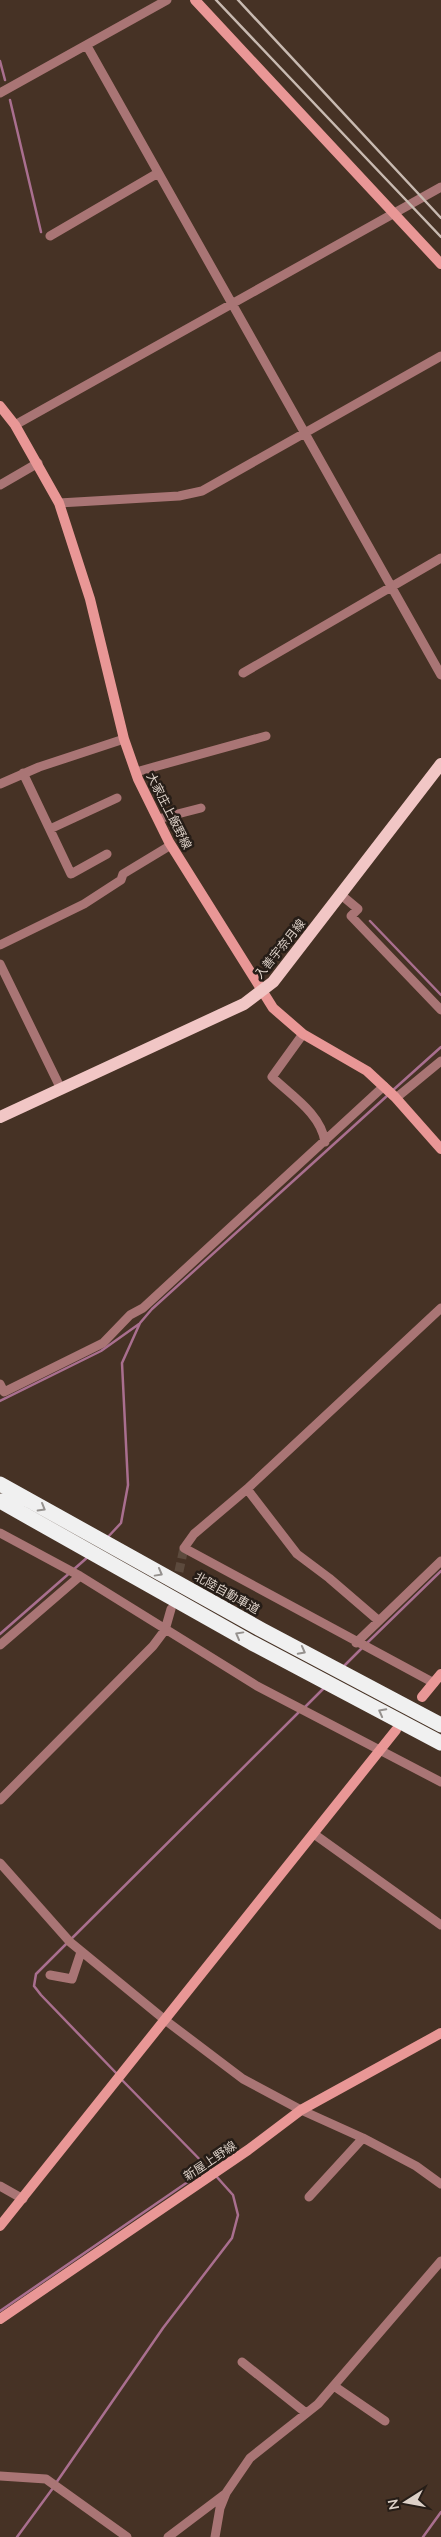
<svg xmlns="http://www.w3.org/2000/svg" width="441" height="2537" font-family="Mulish,'Noto Sans JP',sans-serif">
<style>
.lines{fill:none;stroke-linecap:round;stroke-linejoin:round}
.stream{stroke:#a96f8f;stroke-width:2.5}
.street-tunnel{stroke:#5c4a3d;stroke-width:9;stroke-dasharray:9 4.5;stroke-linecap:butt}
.street{stroke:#a97575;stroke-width:9}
.secondary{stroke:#e99796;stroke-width:10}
.primary{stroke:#f1c6c5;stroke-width:12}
.highway{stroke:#f0f0f0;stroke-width:15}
.rail{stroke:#c8bab1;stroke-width:2.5}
.oneway{stroke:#95918e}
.labels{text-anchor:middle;stroke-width:5;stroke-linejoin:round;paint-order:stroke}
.street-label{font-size:12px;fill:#dcd0c7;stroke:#261d17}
</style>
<rect width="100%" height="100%" fill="#463225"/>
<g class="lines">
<!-- stream -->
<path class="stream" d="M0,61l5,19
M10,100l31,132
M370,921l71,74
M392,1091l49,-44
M0,1401l101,-50 38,-27
M107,1538l14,-15 7,-38 -6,-122 18,-40 12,-14 236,-214
M0,1634l89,-78
M367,1643l74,-72
M344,1666l19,-19
M304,1708l21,-21
M118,2075l-77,-80 -7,-9 2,-12 264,-263
M121,2079l91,93
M0,2311l208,-143
M56,2483l107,-155 69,-90 6,-23 -5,-20 -17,-19
M17,2537l36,-49
M423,2537l18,-25"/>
<!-- street-tunnel -->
<path class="street-tunnel" d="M176,1585l8,-37"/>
<!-- street -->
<path class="street" d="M87,46l354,629
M0,93l167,-93
M50,236l108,-63
M15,425l426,-238
M0,485l38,-22
M59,503l120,-7 23,-5 239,-135
M243,673l198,-115
M136,772l130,-36
M23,773l48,101 36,-20
M0,784l39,-17 85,-28
M158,819l43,-11
M50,829l67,-31
M340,894l18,15 -7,7 90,94
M0,945l84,-41 37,-24 2,-6 48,-29
M0,964l61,125
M303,1034l-31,43c20,19 49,37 53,65
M396,1098l45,-37
M0,1384l4,8 99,-49 27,-28 13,-7 241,-222
M247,1489l50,65 32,24 50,43
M0,1533l80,43 177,110 184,96
M356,1643l85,-82
M0,1645l80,-69
M434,1683l-250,-135 10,-14 53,-45 194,-181
M0,1800l153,-154 12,-16 6,-21
M314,1834l127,91
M0,1863l70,79 95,78 78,59 58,31 62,28 53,28 25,18
M50,1975l22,4 9,-27
M0,2186l23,13
M309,2197l54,-59
M242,2362l64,51
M334,2386l51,35
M0,2476l46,3 81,58
M168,2537l57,-43
M215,2537l5,-29 6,-15 24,-35 68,-54 123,-143"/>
<!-- secondary -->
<path class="secondary" d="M195,0l246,264
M0,406l15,19 44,78 31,96 34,140 14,40 31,63 104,166 30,26 64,37 28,26 46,52
M422,1697l19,-23
M0,2226l396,-496
M0,2319l248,-169 53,-40 140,-77"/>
<!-- primary -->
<path class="primary" d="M0,1117l244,-113 29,-22 168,-218"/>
<!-- highway -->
<path class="highway" d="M0,1484l262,146 179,95
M0,1501l252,142 189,100"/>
<!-- rail -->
<path class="rail" d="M216,0l225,237
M238,0l203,218"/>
</g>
<!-- one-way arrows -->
<defs><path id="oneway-chevron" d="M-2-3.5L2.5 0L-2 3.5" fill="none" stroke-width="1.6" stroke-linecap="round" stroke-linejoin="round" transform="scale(1.25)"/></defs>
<g class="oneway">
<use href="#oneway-chevron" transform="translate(42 1508) rotate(30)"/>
<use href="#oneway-chevron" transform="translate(159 1573) rotate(29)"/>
<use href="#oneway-chevron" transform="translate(239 1635) rotate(-151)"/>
<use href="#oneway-chevron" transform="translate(302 1651) rotate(28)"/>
<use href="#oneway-chevron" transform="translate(382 1712) rotate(-152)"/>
</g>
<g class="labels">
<!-- street labels -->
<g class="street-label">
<text transform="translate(169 811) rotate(63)" y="4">大家庄上飯野線</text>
<text transform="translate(280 949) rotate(-51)" y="4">入善宇奈月線</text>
<text transform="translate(227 1593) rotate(29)" y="4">北陸自動車道</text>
<text transform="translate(210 2161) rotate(-34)" y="4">新屋上野線</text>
</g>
</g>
<!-- north arrow -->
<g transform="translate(406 2502) rotate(259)" stroke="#261d17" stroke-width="4" paint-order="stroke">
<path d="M0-4L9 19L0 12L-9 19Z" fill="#dcd0c7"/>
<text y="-8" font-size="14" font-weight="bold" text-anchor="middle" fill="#dcd0c7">N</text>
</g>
</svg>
